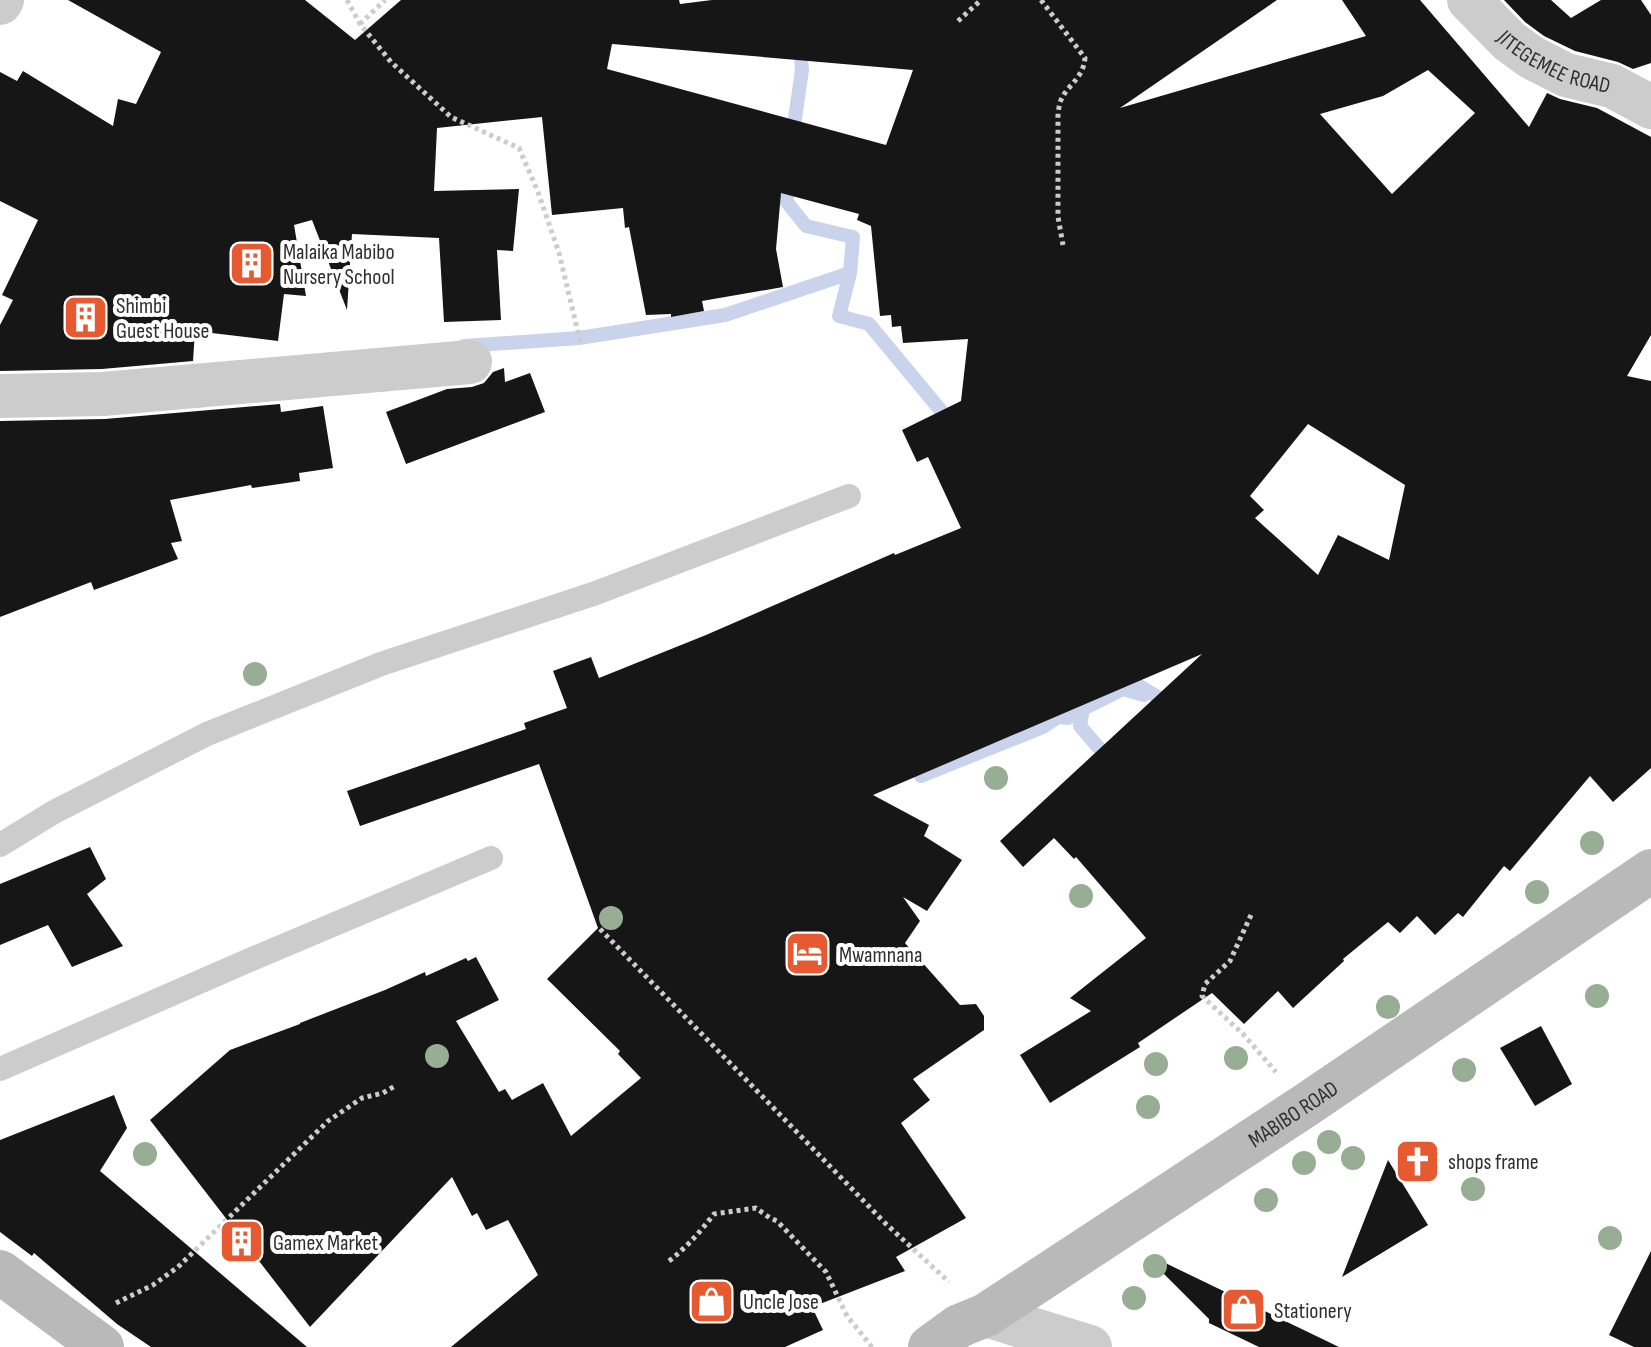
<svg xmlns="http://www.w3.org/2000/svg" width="1651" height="1347" font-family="'Sofia Sans Condensed',sans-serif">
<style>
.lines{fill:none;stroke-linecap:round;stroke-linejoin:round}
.stream{stroke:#c9d4ec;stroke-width:14}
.building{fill:#161616;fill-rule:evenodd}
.path{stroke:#ccc;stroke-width:5;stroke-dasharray:4 4;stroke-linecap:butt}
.lane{stroke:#ccc;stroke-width:24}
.street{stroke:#ccc;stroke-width:44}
.secondary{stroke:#b9b9b9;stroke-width:44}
.tree{fill:#98ae94}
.labels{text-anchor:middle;stroke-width:8;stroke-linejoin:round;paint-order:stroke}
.street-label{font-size:22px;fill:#2f2f2f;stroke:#fff}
.poi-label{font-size:22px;fill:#2f2f2f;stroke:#fff;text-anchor:start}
</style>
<rect width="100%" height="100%" fill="#fff"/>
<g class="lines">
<!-- stream -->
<path class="stream" d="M792,139l10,-69 -2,-25
M792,176l-6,25 20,25 47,11 -3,36 -11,43 30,8 83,100
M464,346l115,-8 146,-23 125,-42
M1121,675l40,24 11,-3
M1083,709l-3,17 30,35
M921,776l122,-49 15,-10 10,1 15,-9 40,-20 21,6"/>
</g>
<!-- building -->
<path class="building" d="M68,0h237l50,40 46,-40h278l1,4 32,-4h565l-157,108 246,-72 -24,-36h78l109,127 18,-34 13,6 37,9 54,29v198l-24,41 24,5v387l-38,34 -23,-26 -80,95 -6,-5 -41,51 -5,-4 -23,22 -18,-19 -17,17 -12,-11 -45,37 1,2 -51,47 -15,-17 -34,33 -32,-31 -74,50 2,4 -90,56 -30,-48 71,-44 -21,-13 76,-60 -70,-81 -2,2 -20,-21 -31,29 -23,-26 202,-187 -329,141 56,30 -5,11 38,24 -35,51 -24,-14 17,24 -15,22 55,62 16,-1 8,12v14l-71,49 17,21 -29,23 65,95 -70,39 9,14 -93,36 11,23 -38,17h-334l87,-72 -30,-55 -22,10 -9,-17 -5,3 -20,-39 -142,150 -160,-207 80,-70 70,-26v-1l85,-33 40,-18 1,4 40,-18 2,3 8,-4 23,43 -43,21 43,71 6,-3 7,11 31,-17 28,53 70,-58 -23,-24 2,-3 -73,-72 51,-51 -59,-164 -179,62 -13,-35 179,-62 -2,-6 43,-15 -14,-37 38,-14 8,21 107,-43 188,-82 1,2 66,-27 -33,-71 -11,5 -15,-32 59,-29 7,-62 -65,4 -2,-17 -9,1 -1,-12 -11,1 -9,-90 -14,-6 2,-6 -78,-21 -5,56 7,38 -81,14 2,10 -33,6v-3l-25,1 -17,-88 -4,1 -2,-20 -71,7 -10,-98 -105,11 -3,63 85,-2 -6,62 -16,-1 4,70 -57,2 -5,-84 -87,-4 -5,76 -35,-90 -18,5 12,71 -22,-2 -6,47 -83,-10 -2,30 -91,8 -102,2v-46l13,-25 -11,-5 36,-75 -38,-19v-129l17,9 6,-10 90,55 5,-27 18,5 25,-52zM612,44l12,1 289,25 -27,75 -279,-76zM1428,70l47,43 -83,81 -72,-80 63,-18zM1308,424l97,61 -16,75 -51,-25 -20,40 -63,-57 9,-8 -14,-14z
M1504,0h47l20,18 30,-18h40l10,15v48l-18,6 -15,-7 -43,-11 -31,-15 -19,-14z
M504,368l1,14 25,-9 15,39 -139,52 -20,-52 61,-23 25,-2 12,-4 9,-11z
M280,404l1,8 42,-6 10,62 -34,5 1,8 -48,7 -1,-3 -81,15 12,41 -11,2 7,16 -84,31 -3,-8 -91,35v-196l105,-2z
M90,847l16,32 -19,15 36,52 -51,21 -24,-42 -48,20v-61z
M1541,1026l31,58 -37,22 -35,-58z
M114,1095l13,33 -27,43 207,176h-156l-34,-23 -83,-71 -2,3 -32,-24v-92z
M1388,1160l40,65 -86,52z
M1651,1251v96h-17l-25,-12z
M1155,1258l184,89h-80l-50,-24v-4l-57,-57z"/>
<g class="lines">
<!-- path -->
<path class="path" d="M347,0l13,24 31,38 60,55 68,31 19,44 21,61 22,92
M1041,0l44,58c-2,21 -17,26 -24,42 -2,4 -2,9 -3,13v104l5,28
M958,21l23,-21
M360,24l25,-24
M1251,915l-21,46 -25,23 -3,12 41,38 33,38
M600,929l285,294 64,59
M669,1261c18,-14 31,-29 45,-47l42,-6 14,10 7,3 49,51 21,44 25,31
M116,1303l37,-18 25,-18 150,-146 34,-23 21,-5 12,-7"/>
<!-- lane -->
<path class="lane" d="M0,845l54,-33 153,-78 174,-70 215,-71 253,-97
M0,1069l252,-110 239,-101"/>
<!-- street -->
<g class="street">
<path id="s1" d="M1469,0l40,41 22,16 35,18 46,11 39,21"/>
<path d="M0,3l2,-3"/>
<path d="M0,396l103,-2 367,-32"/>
<path d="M986,1315l104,32"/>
</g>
<!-- secondary -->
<g class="secondary">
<path d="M0,1272l102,75"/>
<path id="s2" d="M930,1347l29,-21 27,-11 320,-210 345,-234"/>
</g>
</g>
<!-- trees -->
<g class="tree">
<circle cx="255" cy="674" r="12"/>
<circle cx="996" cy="778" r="12"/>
<circle cx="1592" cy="843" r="12"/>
<circle cx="1537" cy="892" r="12"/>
<circle cx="1081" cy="896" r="12"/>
<circle cx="611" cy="918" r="12"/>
<circle cx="1597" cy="996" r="12"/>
<circle cx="1388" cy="1007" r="12"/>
<circle cx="437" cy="1056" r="12"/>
<circle cx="1236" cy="1058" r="12"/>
<circle cx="1156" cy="1064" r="12"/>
<circle cx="1464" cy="1070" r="12"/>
<circle cx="1148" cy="1107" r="12"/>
<circle cx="1329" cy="1142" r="12"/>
<circle cx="145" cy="1154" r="12"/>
<circle cx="1353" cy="1158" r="12"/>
<circle cx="1304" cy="1163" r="12"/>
<circle cx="1473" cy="1189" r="12"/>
<circle cx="1266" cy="1200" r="12"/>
<circle cx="1610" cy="1238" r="12"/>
<circle cx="1155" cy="1266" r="12"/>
<circle cx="1134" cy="1298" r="12"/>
</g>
<!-- icons -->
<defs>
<symbol id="building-square" viewBox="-11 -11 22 22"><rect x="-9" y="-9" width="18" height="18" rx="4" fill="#e65a32" stroke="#fff"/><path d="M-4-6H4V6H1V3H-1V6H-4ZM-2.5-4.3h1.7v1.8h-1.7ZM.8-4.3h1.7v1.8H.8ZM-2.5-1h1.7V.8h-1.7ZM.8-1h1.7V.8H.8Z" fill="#fff"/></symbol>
<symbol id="hotel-square" viewBox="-11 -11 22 22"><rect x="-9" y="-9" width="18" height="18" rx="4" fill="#e65a32" stroke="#fff"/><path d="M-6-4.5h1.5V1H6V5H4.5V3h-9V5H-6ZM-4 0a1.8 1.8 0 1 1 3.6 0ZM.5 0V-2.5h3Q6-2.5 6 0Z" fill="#fff"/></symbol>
<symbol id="church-square" viewBox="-11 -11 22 22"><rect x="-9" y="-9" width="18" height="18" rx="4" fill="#e65a32" stroke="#fff"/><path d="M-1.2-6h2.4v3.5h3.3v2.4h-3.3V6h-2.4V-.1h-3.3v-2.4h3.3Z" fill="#fff"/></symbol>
<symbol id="shop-square" viewBox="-11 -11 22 22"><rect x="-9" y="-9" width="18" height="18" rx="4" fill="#e65a32" stroke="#fff"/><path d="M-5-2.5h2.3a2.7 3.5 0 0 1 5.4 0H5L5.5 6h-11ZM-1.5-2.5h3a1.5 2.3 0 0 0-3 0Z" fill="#fff"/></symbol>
</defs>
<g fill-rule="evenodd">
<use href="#building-square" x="226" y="238" width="51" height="51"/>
<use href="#building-square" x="60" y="292" width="51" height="51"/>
<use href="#hotel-square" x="782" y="928" width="51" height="51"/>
<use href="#church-square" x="1392" y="1136" width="51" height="51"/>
<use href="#building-square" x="216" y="1216" width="51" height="51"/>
<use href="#shop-square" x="686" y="1276" width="51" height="51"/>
<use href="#shop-square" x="1218" y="1284" width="51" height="51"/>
</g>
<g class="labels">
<!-- street labels -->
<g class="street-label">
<text dy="8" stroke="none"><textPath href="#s1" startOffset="108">JITEGEMEE ROAD</textPath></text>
<text dy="8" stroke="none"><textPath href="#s2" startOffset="432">MABIBO ROAD</textPath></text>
</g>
<!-- poi labels -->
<g class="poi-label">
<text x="283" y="259">Malaika Mabibo<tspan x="283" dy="25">Nursery School</tspan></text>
<text x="116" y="313">Shimbi<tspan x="116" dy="25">Guest House</tspan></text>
<text x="839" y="962">Mwamnana</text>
<text x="1448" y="1169">shops frame</text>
<text x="273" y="1250">Gamex Market</text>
<text x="743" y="1309">Uncle Jose</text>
<text x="1274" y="1318">Stationery</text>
</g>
</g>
</svg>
